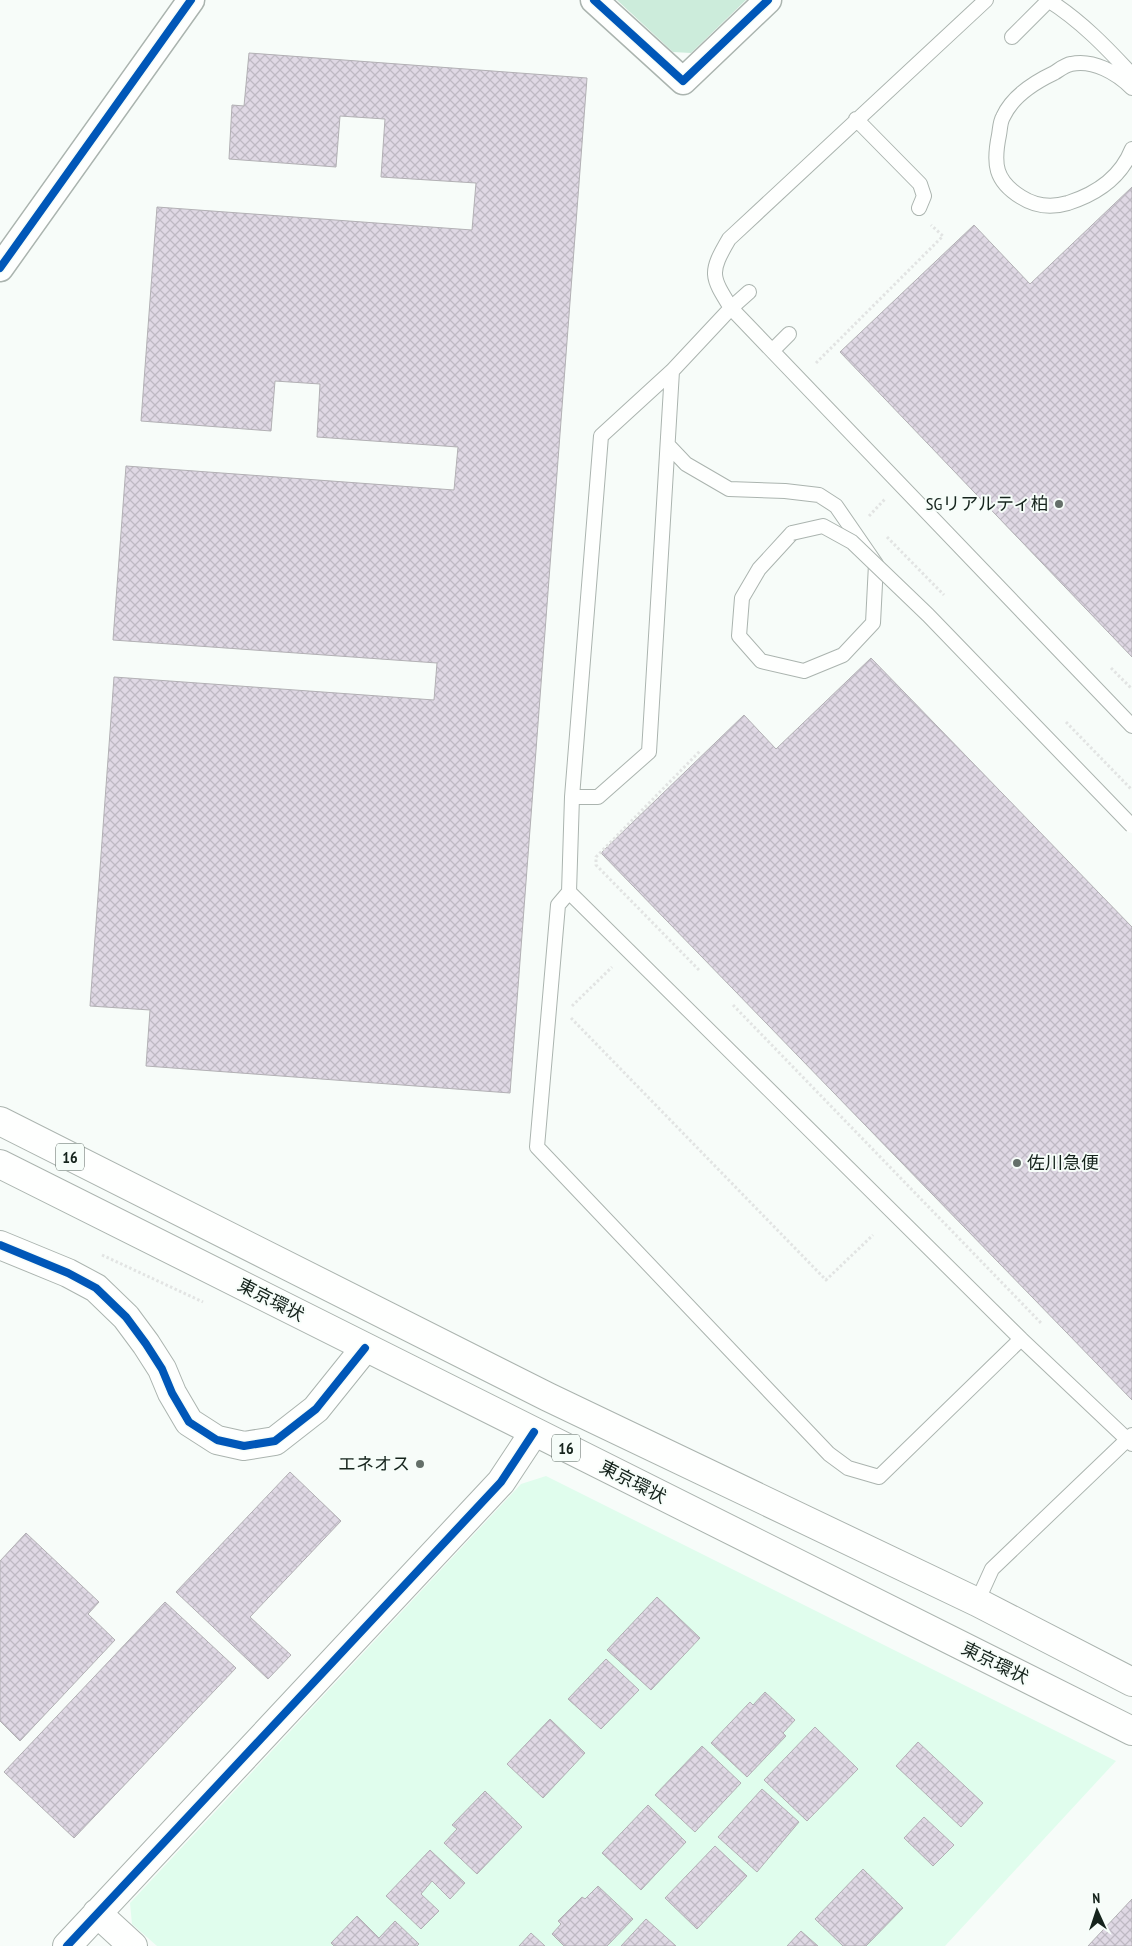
<svg xmlns="http://www.w3.org/2000/svg" width="1132" height="1946" font-family="'PT Sans Narrow','Noto Sans JP',sans-serif">
<style>
.built{fill:#e0fded}
.green{fill:#ccecdb}
.building{fill:url(#building-cross-hatch);stroke:#b2b0b4}
.lines{fill:none;stroke-linecap:round;stroke-linejoin:round}
.lane-casing{stroke:#abb4af;stroke-width:16}
.street-casing{stroke:#abb4af;stroke-width:29}
.secondary-casing{stroke:#abb4af;stroke-width:30}
.highway-casing{stroke:#abb4af;stroke-width:30}
.path{stroke:#e2e4e3;stroke-width:3;stroke-dasharray:2.5 2.5;stroke-linecap:butt}
.lane{stroke:#fefffe;stroke-width:14}
.street{stroke:#fefffe;stroke-width:26}
.secondary{stroke:#fefffe;stroke-width:28}
.highway{stroke:#fefffe;stroke-width:28}
.lane-bridge-casing{stroke:#abb4af;stroke-width:16;stroke-linecap:butt}
.lane-bridge{stroke:#fefffe;stroke-width:14}
.cycleway-casing{stroke:#f6fdf9;stroke-width:11}
.cycleway{stroke:#0057b8;stroke-width:8}
.poi-dot{fill:#646f69;stroke:#f6fdf9;stroke-width:2}
.labels{text-anchor:middle;stroke-width:4;stroke-linejoin:round;paint-order:stroke}
.shield{fill:#f6fdf9;stroke:#58645e;stroke-width:1}
.shield-label{font-size:16px;font-weight:bold;fill:#15231c}
.poi-label{font-size:18px;fill:#15231c;stroke:#f6fdf9;text-anchor:end}
.street-label{font-size:18px;fill:#15231c;stroke:#f6fdf9}
</style>
<defs>
<pattern id="building-cross-hatch" width="8" height="8" patternUnits="userSpaceOnUse" patternTransform="scale(1.25)"><rect width="8" height="8" fill="#dfd8e4"/><path d="M0 0l8 8M0 8l8-8" fill="none" stroke="#beb9c3"/></pattern>
</defs>
<rect width="100%" height="100%" fill="#f7fcf9"/>
<!-- built -->
<path class="built" d="M546,1476l570,285 -171,185h-788l-25,-22 -2,-21 391,-419z"/>
<!-- green -->
<path class="green" d="M617,0h129l-55,53 -18,-1z"/>
<!-- building -->
<path class="building" d="M249,53l338,25 -77,1015 -364,-27 4,-56 -60,-4 24,-329 320,23 3,-37 -324,-23 13,-174 328,24 4,-43 -141,-10 3,-53 -45,-3 -4,50 -130,-10 16,-214 315,23 4,-47 -95,-6 4,-58 -45,-3 -4,51 -107,-8 3,-54 12,1z
M1132,187v470l-292,-305 134,-127 56,59z
M871,658l261,269v473l-531,-547 143,-138 32,34z
M290,1472l51,49 -91,96 41,38 -23,24 -92,-87z
M26,1533l73,69 -11,12 27,26 -95,101 -20,-20v-160z
M657,1597l43,41 -49,52 -44,-40z
M165,1602l71,66 -162,170 -70,-66z
M606,1659l33,31 -38,39 -33,-30z
M765,1692l30,28 -12,13 3,3 -39,41 -36,-34 39,-41 3,3z
M550,1719l35,34 -42,45 -36,-34z
M815,1727l43,42 -51,52 -43,-41z
M918,1742l65,61 -22,24 -65,-61z
M702,1746l39,37 -46,49 -40,-37z
M762,1789l37,33 -42,50 -39,-35z
M485,1791l37,36 -45,47 -33,-31 13,-14 -5,-4z
M648,1805l38,37 -45,48 -39,-37z
M924,1817l30,28 -21,21 -29,-28z
M715,1846l32,30 -50,53 -32,-31z
M430,1850l35,33 -15,16 -18,-18 -11,13 18,17 -18,18 -35,-33z
M863,1869l40,39 -37,38h-23l-28,-27z
M598,1886l35,33 -26,27h-43l-12,-12 9,-10 -3,-3 24,-24 3,2z
M1132,1899v47h-44z
M357,1916l22,22 16,-17 24,23 -2,2h-83l-3,-3z
M646,1919l30,27h-55z
M801,1931l17,15h-31z
M531,1933l14,13h-26z"/>
<g class="lines">
<defs>
<path id="lane" d="M986,0l-257,239c-20,34 -18,37 2,69l401,418
M1048,0c32,20 58,47 84,75
M1012,37l37,-37
M1132,88c-15,-15 -39,-29 -61,-24 -6,1 -12,6 -17,9 -19,9 -42,24 -51,44 -3,5 -3,13 -4,18 -6,29 -4,46 22,62 14,9 30,11 47,6 28,-9 53,-26 64,-54
M856,119l64,65 4,12 -5,12
M749,292l-18,16 -59,63 -71,65 -29,361 -3,95 452,447 111,105
M773,350l16,-16
M668,445l18,19 43,25 56,2 34,4 17,11 40,58 -3,59 -30,32 -39,16 -43,-10 -22,-25 3,-38 17,-29 33,-36
M572,797h26l51,-45 23,-381
M569,892l-11,13 -21,242 292,307 19,14 31,9 142,-138
M977,1602l15,-33 140,-134"/>
<path id="street" d="M594,0l89,81 85,-81
M0,268l191,-268"/>
<path id="secondary" d="M0,1245l68,28 28,15 30,29 20,27 16,25 10,24 17,29 28,18 27,6 31,-5 41,-32 49,-61
M97,1913l36,33
M67,1946l434,-464 33,-50"/>
<path id="highway" d="M0,1121l548,276 429,205 155,80
M0,1164l1132,567"/>
</defs>
<!-- lane casing -->
<use href="#lane" class="lane-casing"/>
<!-- street casing -->
<use href="#street" class="street-casing"/>
<!-- secondary casing -->
<use href="#secondary" class="secondary-casing"/>
<!-- highway casing -->
<use href="#highway" class="highway-casing"/>
<!-- path -->
<path class="path" d="M816,363l127,-127 -12,-11
M869,516l16,-17
M887,537l57,58
M1111,668l21,21
M1066,722l66,68
M699,970l-103,-105v-8l105,-107
M733,1005l309,319
M572,1006l40,-39
M571,1018l255,262 47,-45
M102,1255l101,47"/>
<!-- lane -->
<use href="#lane" class="lane"/>
<!-- street -->
<use href="#street" class="street"/>
<!-- secondary -->
<use href="#secondary" class="secondary"/>
<!-- highway -->
<use href="#highway" class="highway"/>
<defs>
<path id="lane-bridge" d="M792,533l31,-7 29,16 76,73 204,211"/>
</defs>
<!-- lane-bridge casing -->
<use href="#lane-bridge" class="lane-bridge-casing"/>
<!-- lane-bridge -->
<use href="#lane-bridge" class="lane-bridge"/>
<defs>
<path id="cycleway" d="M594,0l89,81 85,-81
M0,268l191,-268
M0,1245l68,28 28,15 30,29 20,27 16,25 10,24 17,29 28,18 27,6 31,-5 41,-32 49,-61
M67,1946l434,-464 33,-50"/>
</defs>
<!-- cycleway casing -->
<use href="#cycleway" class="cycleway-casing"/>
<!-- cycleway -->
<use href="#cycleway" class="cycleway"/>
</g>
<!-- markers -->
<g class="poi-dot">
<circle cx="1059" cy="504" r="5"/>
<circle cx="1017" cy="1163" r="5"/>
<circle cx="420" cy="1464" r="5"/>
</g>
<g class="labels">
<!-- shield labels -->
<g class="shield">
<rect x="56" y="1143.5" width="28" height="27" rx="4"/>
<rect x="552" y="1434.5" width="28" height="27" rx="4"/>
</g>
<g class="shield-label">
<text x="70" y="1163">16</text>
<text x="566" y="1454">16</text>
</g>
<!-- poi labels -->
<g class="poi-label">
<text x="1049" y="510">SGリアルティ柏</text>
<text x="1027" y="1169" text-anchor="start">佐川急便</text>
<text x="410" y="1470">エネオス</text>
</g>
<!-- street labels -->
<g class="street-label">
<text transform="translate(271 1300) rotate(27)" y="6">東京環状</text>
<text transform="translate(633 1482) rotate(27)" y="6">東京環状</text>
<text transform="translate(995 1663) rotate(26)" y="6">東京環状</text>
</g>
</g>
<!-- north arrow -->
<g transform="translate(1097 1911) rotate(357)" stroke="#f6fdf9" stroke-width="4" paint-order="stroke">
<path d="M0-4L9 19L0 12L-9 19Z" fill="#15231c"/>
<text y="-8" font-size="14" font-weight="bold" text-anchor="middle" fill="#15231c">N</text>
</g>
</svg>
